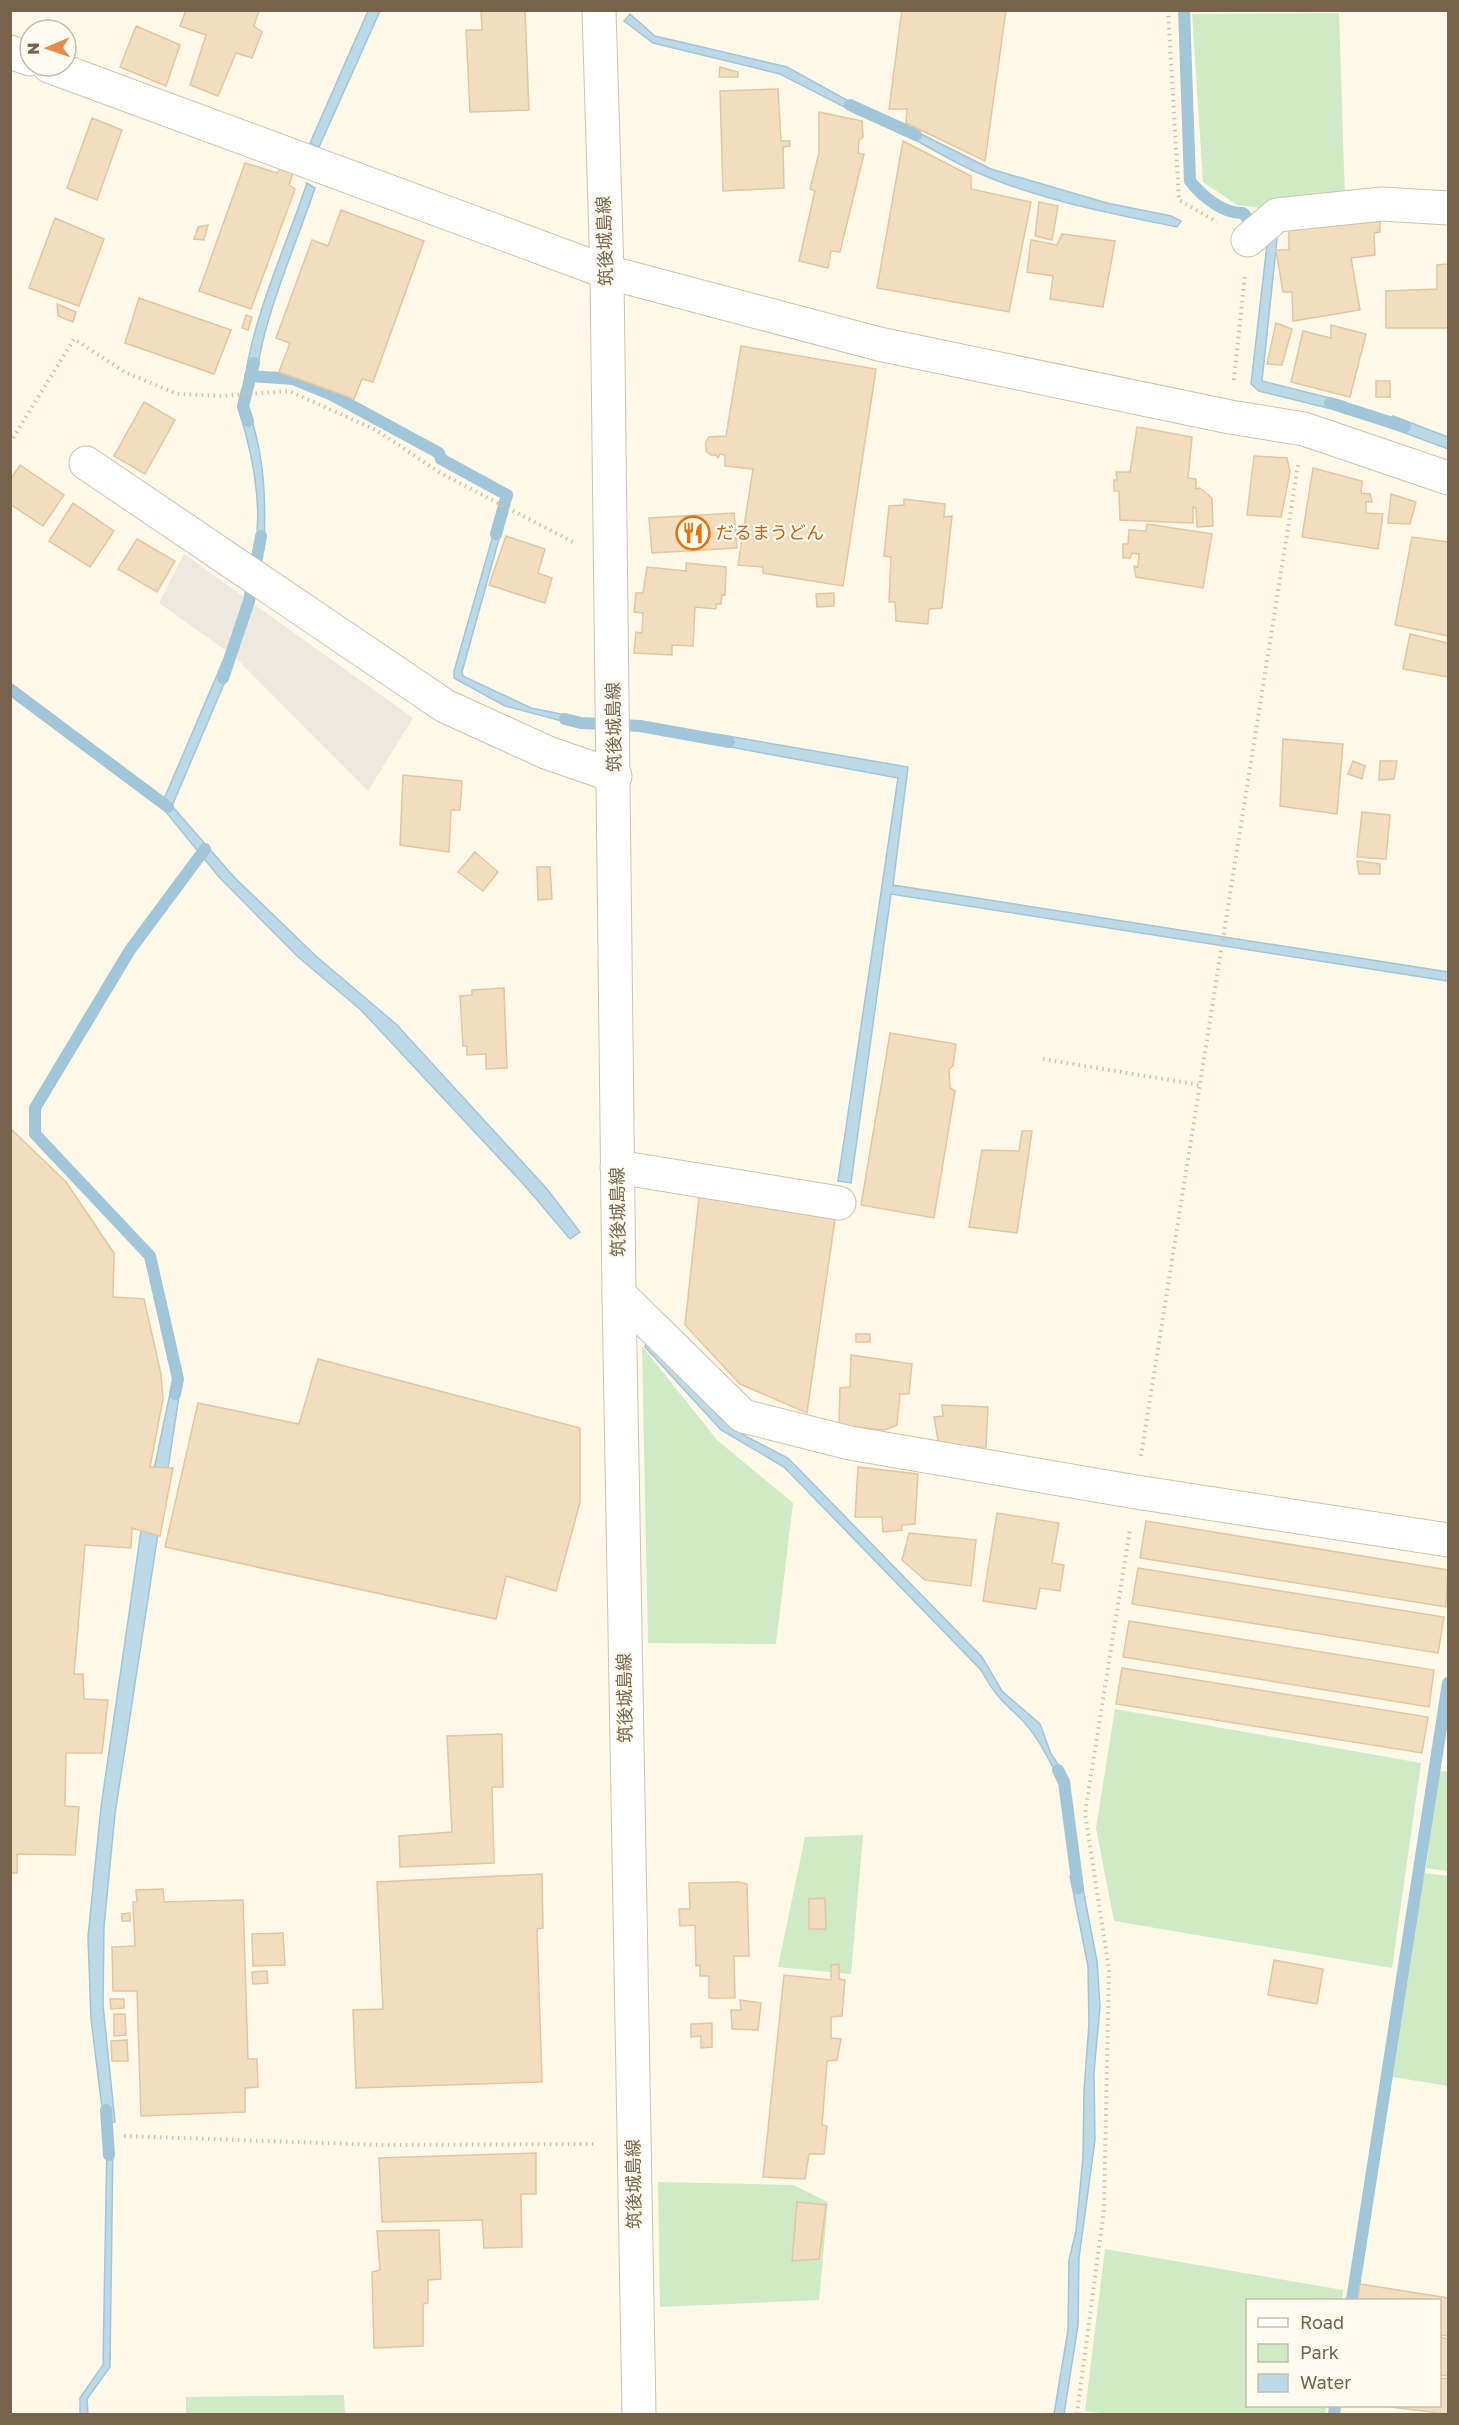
<svg xmlns="http://www.w3.org/2000/svg" width="1459" height="2425" font-family="'Golos Text','Noto Sans JP',sans-serif">
<style>
.industrial{fill:#ede9e1}
.green{fill:#ceebc6}
.water{fill:#bcd9e7;stroke:#a2c6d9;stroke-width:1.5}
.lines{fill:none;stroke-linecap:round;stroke-linejoin:round}
.stream{stroke:#a2c6d9;stroke-width:12}
.building{fill:#f2ddbf;stroke:#e5c69f;stroke-width:1.5}
.minor-casing{stroke:#cfc2ad;stroke-width:35}
.secondary-casing{stroke:#d2c3ab;stroke-width:35}
.path{stroke:#d8c0a2;stroke-width:4;stroke-dasharray:1.5 4.5;stroke-linecap:butt}
.minor{stroke:#fff;stroke-width:33}
.secondary{stroke:#fff;stroke-width:33}
.labels{text-anchor:middle;stroke-width:4.5;stroke-linejoin:round;paint-order:stroke}
.street-label{font-size:18px;fill:#77634b;stroke:#fffbee}
.food-label{font-size:18px;fill:#c56008;stroke:#fffbee;text-anchor:start}
</style>
<rect width="100%" height="100%" fill="#fdf8e8"/>
<!-- industrial -->
<path class="industrial" d="M184,554l229,164 -45,73 -132,-133 -77,-55z"/>
<!-- green -->
<path class="green" d="M1339,13l6,186 -86,9 -22,-3 -34,-23 -11,-168z
M642,1346l75,94 76,63 -17,141 -128,-1z
M1115,1709l306,54 -29,205 -278,-47 -18,-93z
M1438,1771l10,1v99l-22,-3z
M863,1835l-12,139 -73,-7 27,-130z
M1424,1873l24,3v210l-55,-9z
M658,2182l135,3 35,17 -9,98 -159,7z
M1105,2249l238,41 -1,10h-94v106h78l-1,8h-217l-23,-3z
M344,2395l1,19h-159v-17z"/>
<!-- water -->
<path class="water" d="M368,11h12l-61,136 -9,-4z
M630,14l25,22 132,31 78,43 -3,6 -82,-42 -127,-31 -29,-22z
M905,126l86,43 116,34 64,13 10,5 -4,6c-67,-14 -138,-27 -201,-55 -25,-11 -49,-26 -73,-39z
M307,183l8,5c-19,57 -53,132 -59,191h-11c8,-62 42,-136 62,-196z
M1268,236l9,3 -15,142 84,21 -2,10 -85,-21 -8,-7z
M246,404c19,47 20,97 18,146h-9c8,-47 -2,-96 -17,-142z
M1393,416l55,21v12l-59,-22z
M498,518l6,3 -42,151 1,4 68,32 45,9 4,4 1,5 -76,-20 -51,-28v-7z
M223,661l9,4 -60,141 62,71 83,80 79,67 151,165 33,43 -10,7 -44,-52 -165,-177 -64,-54 -78,-79 -58,-71z
M716,734l192,33 -15,118 555,87v9l-557,-87 -40,289 -13,-2 60,-403 -184,-34z
M648,1336l72,82 27,19 41,21 194,199 20,34 38,33 11,30 18,26 -7,5c-12,-23 -24,-50 -43,-68 -19,-18 -24,-22 -38,-47l-197,-203 -63,-37 -76,-83z
M178,1379l2,11 -65,424 -11,112 -1,79 12,117 -11,2 -13,-105 -3,-82 13,-130 40,-276 31,-147z
M1080,1873l17,88 3,46 -6,65 1,68 -16,118 -1,67 -14,89h-10l14,-84 1,-70 7,-29 7,-74 1,-67 5,-66 -1,-58 -18,-90z
M107,2140h6l-3,227 -23,32 1,15h-8v-16l23,-33z"/>
<g class="lines">
<!-- stream -->
<path class="stream" d="M1184,10l6,171c12,15 33,33 53,32l14,16
M850,105l66,30
M250,376l43,3 39,16 107,58 2,6 66,36 -11,39
M1330,403l75,24
M248,421l-5,-15 11,-43
M223,678l26,-77 12,-65
M10,689l158,118
M565,719l16,4 59,3 89,16
M175,1394l3,-15 -28,-123 -115,-122v-26l95,-158 75,-101
M1058,1770l6,12 14,106
M106,2110l3,45
M1352,2300l96,-617
M1334,2414l1,-8"/>
</g>
<!-- building -->
<path class="building" d="M186,10h73l-5,16 8,6 -10,26 -16,-5 -18,43 -28,-11 16,-50 -26,-9z
M481,10h44l4,100 -59,2 -4,-82h16z
M902,10h104l-21,151 -79,-38 1,-14h-18z
M136,26l44,19 -14,41 -46,-19z
M720,67l18,5v5h-19z
M778,89l3,52h9v5l-7,1 1,41 -61,3 -3,-100z
M819,112l43,9 1,16 -4,3 -1,13 6,1 -24,98 -9,-1 -3,17 -29,-7 16,-70 -5,-2 9,-36z
M92,118l30,12 -25,70 -30,-12z
M903,141l68,35v13l60,13 -22,110 -132,-24z
M245,163l32,10 3,-4 13,4 -4,12 6,4 -44,120 -52,-18z
M1039,202l19,4 -6,34 -17,-4z
M341,210l83,31 -51,141 -11,-3 -8,20 -75,-27 11,-29 -14,-5 36,-98 16,6z
M1380,217v15l-6,1 1,22 -24,3 9,52 -67,11 -1,-29h-9l-7,-42h13v-24z
M55,218l49,21 -25,67 -50,-18z
M208,225l-4,15 -10,-1 4,-12z
M1062,234l53,7 -12,66 -53,-8 3,-23 -26,-4 4,-32 26,5z
M1448,264v64h-62v-37l51,-2v-24z
M139,298l92,32 -17,44 -89,-31z
M57,304l19,8 -3,10 -15,-6z
M246,315l6,2 -4,13 -6,-2z
M1276,323l16,6 -10,36 -15,-1z
M1331,325l35,9 -16,63 -59,-15 12,-51 28,7z
M741,346l135,23 -33,217 -80,-13v-6l-25,-2 15,-96 -28,-3v-11l-5,-1 -2,4 -2,-3h-5l-5,-4v-9l3,-5 17,-1z
M1376,381h14v16h-14z
M144,402l31,18 -30,54 -31,-18z
M1137,427l55,10 -4,41 8,1v10l4,-1 12,10 1,28 -16,1 -1,-19 -3,-1v16l-73,-3 -1,-29h-5v-11h3l-1,-8h14z
M1254,456l33,2 3,14 -9,45 -34,-2z
M20,465l44,30 -21,31 -33,-22v-24z
M1313,468l49,13 -1,12 9,1 2,8h-6v11l17,1 -5,35 -76,-12z
M1391,494l25,8 -6,22 -22,-1z
M904,499l41,5 -1,13 8,-1 -10,92 -13,1 -1,15 -32,-3 -1,-19h-6l2,-45 -7,-1 5,-50 15,-1z
M73,503l41,28 -24,36 -41,-26z
M734,513l3,35 -85,5 -3,-35z
M1147,524l65,10 -9,54 -67,-11 -2,-11 4,1 1,-13 -7,-1 -2,5h-7v-14h5l1,-14 17,1z
M506,536l39,13 -7,24 14,5 -7,25 -56,-18z
M1412,537l36,5v94l-53,-11z
M137,539l38,22 -18,31 -39,-23z
M686,563l40,4 -1,28 -3,-1 -1,10h-5v5l-21,-2 -2,39 -21,-1v10l-38,-2 2,-21 6,1 1,-20 -9,-1 2,-19h7l4,-26 39,4z
M834,593v13l-17,1 -1,-13z
M1410,634l38,9v34l-45,-8z
M1283,739l60,5 -6,70 -57,-8z
M1353,761l12,5 -3,13 -14,-5z
M1380,761h17l-3,18 -15,1z
M403,775l59,6 -2,29h-9l-2,42 -49,-7z
M1362,812l28,3 -4,44 -29,-2z
M475,852l23,20 -15,19 -25,-19z
M1357,861l23,3v10h-21z
M537,867h13l2,32 -14,1z
M504,988l3,80 -21,1v-15l-19,1v-9h-4l-3,-50 12,-1v-5z
M890,1033l66,11 -3,22 -4,3 1,19 5,3 -21,127 -73,-13z
M10,1128l56,54 48,71 -1,44 31,2 17,75 2,25 -13,68 23,1 -13,68 -28,-8 -1,20 -46,-3 -11,129h9l1,25 24,1 -6,53h-36l-1,53 14,1 -4,48 -58,-1v19h-7z
M1022,1131h10l-15,102 -48,-6 13,-77 37,1z
M699,1197l136,22 -28,194 -67,-29 -55,-59z
M856,1334h14v8h-14z
M851,1355l61,9 -3,30h-9l-3,31 -12,5 -46,-5 1,-37 10,-1z
M318,1359l262,69v74l-24,89 -50,-15 -10,43 -331,-72 33,-144 101,21z
M942,1405l46,2 -2,40h-47l-5,-30 9,-1z
M858,1467l60,7 -3,50 -13,1v5l-19,2 -1,-15h-27z
M997,1513l62,10 -7,40 12,2 -4,26 -20,-3 -4,21 -53,-8z
M1146,1521l302,49 -2,37 -306,-49z
M909,1533l67,7 -5,46 -46,-6 -23,-20z
M1138,1568l306,49 -6,36 -306,-49z
M1129,1621l305,49 -5,37 -306,-50z
M1122,1668l306,49 -6,36 -306,-49z
M502,1734l1,53h-11l2,76 -94,4 -1,-31 53,-4 -5,-96z
M542,1874l1,54 -6,1 5,153 -186,6 -3,-78 30,-1 -6,-127z
M739,1882l8,2 2,72h-15l1,42h-26v-22h-9v-11l-4,1 -1,-41 -15,1 -1,-17h11l-1,-26z
M163,1889l1,13 79,-2 5,159h9l1,28 -13,1v24l-104,4 -4,-125h-24l-1,-44 23,-1 -2,-44h4l-1,-12z
M825,1898l1,31h-17v-30z
M130,1913v8h-8v-7z
M283,1933l2,32 -32,1 -1,-32z
M1274,1960l49,9 -6,35 -49,-9z
M839,1964v15l6,1 -3,36 -11,1v21l10,1 -4,21 -10,1 -5,64 5,1 -3,28h-15l-4,25 -42,-2 21,-202 47,5v-15z
M267,1971l1,12 -15,1 -1,-12z
M110,1999h14v9l-13,1z
M740,2000l21,3 -3,27 -26,-1 -1,-19h10z
M114,2014h11l1,21 -12,1z
M712,2023v24l-11,1v-12l-10,1v-13z
M127,2040l1,21h-16l-1,-20z
M536,2153v41h-15l1,53 -38,1 -2,-28 -100,2 -3,-64z
M797,2202l29,3 -7,54 -27,2z
M439,2230l2,49 -13,1v23l-5,1v42l-49,2 -2,-76 8,-2 -3,-39z
M1360,2284l88,14v38l-8,-1v-35h-82z
M1440,2337l8,2v37l-8,-1z
M1440,2378l8,1v35l-66,-8h58z"/>
<g class="lines">
<defs>
<path id="minor" d="M10,52l20,7
M49,66l558,206 272,72 351,73 74,12 144,49
M1248,240l29,-25 105,-11 66,4
M86,463l359,243 103,47 67,23
M617,1167l222,36
M619,1294l124,122 107,27 286,49 312,48"/>
<path id="secondary" d="M599,10l8,262 12,1022 20,1120"/>
</defs>
<!-- minor casing -->
<use href="#minor" class="minor-casing"/>
<!-- secondary casing -->
<use href="#secondary" class="secondary-casing"/>
<!-- path -->
<path class="path" d="M1168,10l11,190 38,22
M1234,380l11,-106
M10,443l64,-104 51,33 52,22 46,2 66,-5 87,39 66,44 131,68
M1043,1059l157,26
M1141,1456l157,-991
M124,2136l258,9 215,-1
M1077,2414l27,-205 5,-239 -24,-157 45,-284"/>
<!-- minor -->
<use href="#minor" class="minor"/>
<!-- secondary -->
<use href="#secondary" class="secondary"/>
</g>
<!-- icons -->
<defs>
<symbol id="restaurant-ring" viewBox="-11 -11 22 22"><circle r="9.5" fill="#fffbee" stroke="#e8710a" stroke-width="1.5"/><path d="M-5-6h1v4h1v-4h1v4h1v-4h1v5L-1.5 .5V6h-2V.5L-5-1ZM5-6V6H3V1.5H1.5Q1.5-4 5-6Z" fill="#e8710a"/></symbol>
</defs>
<g fill-rule="evenodd">
<use href="#restaurant-ring" x="674" y="514" width="38" height="38"/>
</g>
<g class="labels">
<!-- street labels -->
<g class="street-label">
<text transform="translate(605 241) rotate(-92)" y="6">筑後城島線</text>
<text transform="translate(614 727) rotate(-91)" y="6">筑後城島線</text>
<text transform="translate(618 1212) rotate(-91)" y="6">筑後城島線</text>
<text transform="translate(625 1698) rotate(-91)" y="6">筑後城島線</text>
<text transform="translate(634 2184) rotate(-91)" y="6">筑後城島線</text>
</g>
<!-- food labels -->
<g class="food-label">
<text x="716" y="539">だるまうどん</text>
</g>
</g>
<!-- border -->
<rect width="1459" height="2425" fill="none" stroke="#77634b" stroke-width="24"/>
<!-- legend -->
<rect x="1246" y="2299" width="195" height="108" fill="#fffbee" stroke="#c9bead" stroke-width="1.5"/>
<rect x="1258" y="2318" width="30" height="9" fill="#ffffff" stroke="#c9bead" stroke-width="1.5"/>
<text x="1300" y="2329" font-size="18" fill="#77634b">Road</text>
<rect x="1258" y="2344" width="30" height="18" fill="#ceebc6" stroke="#c9bead" stroke-width="1.5"/>
<text x="1300" y="2359" font-size="18" fill="#77634b">Park</text>
<rect x="1258" y="2374" width="30" height="18" fill="#bcd9e7" stroke="#c9bead" stroke-width="1.5"/>
<text x="1300" y="2389" font-size="18" fill="#77634b">Water</text>
<!-- north arrow -->
<g transform="translate(48 48) rotate(268)"><circle r="28" fill="#fffbee" stroke="#c9bead" stroke-width="1.5"/>
<path d="M0-4.5L10 22L0 15L-10 22Z" fill="#e78b4d"/>
<text y="-9" font-size="16" font-weight="bold" text-anchor="middle" fill="#77634b">N</text>
</g>
</svg>
